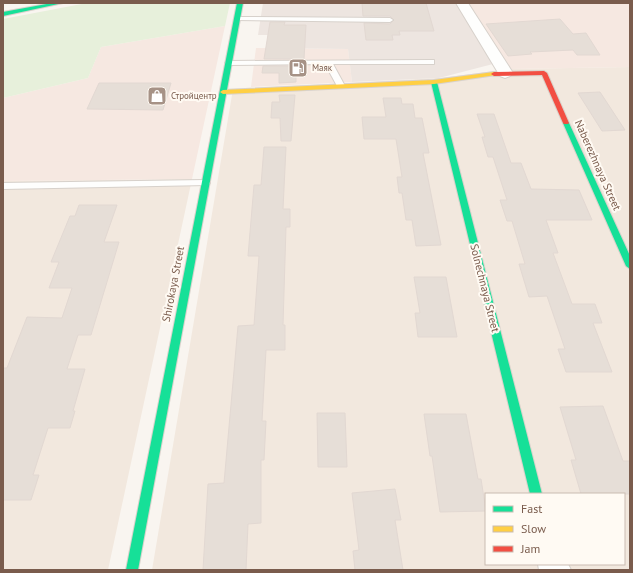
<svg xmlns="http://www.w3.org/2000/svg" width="633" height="573" font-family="'PT Sans',sans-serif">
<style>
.residential{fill:#f2e8de;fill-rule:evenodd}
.commercial{fill:#f6e8e1}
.industrial{fill:#ede5e0}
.green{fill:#e7f0db}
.building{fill:#e6ded7;stroke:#e2d8d2}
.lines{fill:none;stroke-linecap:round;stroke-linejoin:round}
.lane-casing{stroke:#d7d1cb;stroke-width:2}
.street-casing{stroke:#d7d1cb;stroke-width:2}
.fast-casing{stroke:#d9d2cb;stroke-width:2}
.slow-casing{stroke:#d9d2cb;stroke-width:2}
.jam-casing{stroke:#d9d2cb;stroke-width:2}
.lane{fill:#fefefd;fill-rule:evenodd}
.street{fill:#fefefd;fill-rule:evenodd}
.fast{fill:#16e098;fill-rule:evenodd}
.slow{fill:#ffcf43;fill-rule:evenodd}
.jam{fill:#f24e42;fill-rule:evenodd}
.labels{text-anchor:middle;stroke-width:4;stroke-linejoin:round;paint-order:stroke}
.far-poi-label{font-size:9px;fill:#7a5c4d;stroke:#fffaf3;text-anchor:start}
.street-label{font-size:11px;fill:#7a5c4d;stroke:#fffaf3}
</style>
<rect width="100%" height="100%" fill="#f9f5f0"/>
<!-- residential -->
<path class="residential" d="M630,67v503h-478l81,-481 206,-11 72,-9zM486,494h138v70h-138z
M192,179l-84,391h-105v-389z"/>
<!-- commercial -->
<path class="commercial" d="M468,3h162v64l-119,2z
M225,26l-33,153 -189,2v-83l85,-20 13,-31z
M256,48l92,1 4,33 -101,5z"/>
<!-- industrial -->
<path class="industrial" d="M263,3h194l36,61 -54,14 -87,4 -4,-33 -82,-1 2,-13h-10z"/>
<!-- green -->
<path class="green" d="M87,3h143l-5,23 -124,21 -13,31 -85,20v-79z"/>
<!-- building -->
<path class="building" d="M362,3h64l8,28h-35l1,4h-8l1,5h-27l-2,-17 26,1 4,-4 -4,-4h-27z
M560,19l13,15 13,-1 14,22h-23l-4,-5 -43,2 2,2 -24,2 -22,-32z
M270,22h15l-1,3h22l-2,34h-40z
M263,66h40v10h-7v6l-17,1v-10h-17z
M99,83h72l-8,27 -76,-1z
M600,92l25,38 -23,1 -24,-38z
M279,95h16l-4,46h-10l-1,-23h-9l1,-16h8z
M383,98h18l1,6h11l2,14h7l7,35h-6l18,92 -25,1 -4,-26h-6l-4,-27h-3l-2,-16h5l-6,-38h-32l-2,-22h24z
M477,114h17l17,49h10l10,26 48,1 13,30h-46l12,33h-5l19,51h23l7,19h-9l19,49h-46l-8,-23h7l-18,-53 -18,1 -10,-33h6l-13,-43h-5l-7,-21h7l-14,-43h-5l-6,-20h3z
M264,147h22l-3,62h7v18h-4l-3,98h2v25h-19l-4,71h4l-2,39h-3v63l-13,1 -2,46h-43l5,-86 16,-1 14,-157 16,-1 5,-69h-11l6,-71h7z
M79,205h38l-13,37h15l-28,93h-13l-11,34h18l-12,42h2l-5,17h-22l-15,47h6l-8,25h-28v-132h4l20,-51 35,1 10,-30h-23l10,-26h-8l19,-46h5z
M414,277h32l11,60h-39l-3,-24h5z
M603,406l20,55h7v33h-49l-10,-34h5l-16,-53z
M317,413h28l2,54h-29z
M424,414h42l12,65h3l5,32 -46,1 -8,-56h-2z
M395,489l6,31h-6l8,50h-48l-2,-19 6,-1 -7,-57z"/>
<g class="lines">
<defs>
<path id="lane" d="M237,17l153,1 3,2 -3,2 -155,-2v-2z
M431,60h3v4h-101l12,22 -4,2 -4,-2 -12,-22 -96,1 -4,-2 4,-2z
M205,180l3,1 2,2 -2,2 -205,4v-6z"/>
<path id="street" d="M456,3h12l45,70 -3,3 -5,2 -5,-2z
M538,564h30l3,6h-32z"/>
<path id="fast" d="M52,3h11l-60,13v-4z
M237,3h6l-105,567h-12z
M434,80l3,2 105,412h-12l-99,-412z
M566,121l3,2 61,133v13l-4,-3 -63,-143z"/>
<path id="slow" d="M494,72l3,2 -1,1 -62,9 -211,10 -3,-2 3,-2 211,-10z"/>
<path id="jam" d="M544,71l3,2 22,50 -1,1h-4l-1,-1 -21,-48 -48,1 -3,-2 3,-2z"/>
</defs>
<!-- lane casing -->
<use href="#lane" class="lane-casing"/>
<!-- street casing -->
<use href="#street" class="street-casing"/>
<!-- fast casing -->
<use href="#fast" class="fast-casing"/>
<!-- slow casing -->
<use href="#slow" class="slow-casing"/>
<!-- jam casing -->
<use href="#jam" class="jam-casing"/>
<!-- lane -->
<use href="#lane" class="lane"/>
<!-- street -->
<use href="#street" class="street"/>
<!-- fast -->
<use href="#fast" class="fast"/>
<!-- slow -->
<use href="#slow" class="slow"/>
<!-- jam -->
<use href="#jam" class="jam"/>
</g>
<!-- icons -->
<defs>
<symbol id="fuel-square" viewBox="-11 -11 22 22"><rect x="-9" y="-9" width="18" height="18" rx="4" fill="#a69286" stroke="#fffaf3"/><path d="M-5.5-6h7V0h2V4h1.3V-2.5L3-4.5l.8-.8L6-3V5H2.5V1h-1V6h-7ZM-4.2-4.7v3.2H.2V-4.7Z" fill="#fff"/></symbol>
<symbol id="shop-square" viewBox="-11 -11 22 22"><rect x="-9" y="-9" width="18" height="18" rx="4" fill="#a69286" stroke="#fffaf3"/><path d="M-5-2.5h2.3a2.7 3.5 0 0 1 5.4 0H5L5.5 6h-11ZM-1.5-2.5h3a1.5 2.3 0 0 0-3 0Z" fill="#fff"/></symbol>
</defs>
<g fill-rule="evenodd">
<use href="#fuel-square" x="287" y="57" width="22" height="22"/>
<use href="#shop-square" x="146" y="85" width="22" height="22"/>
</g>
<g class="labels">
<!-- far-poi labels -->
<g class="far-poi-label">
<text x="312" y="71">Маяк</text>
<text x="171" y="99">Стройцентр</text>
</g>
<!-- street labels -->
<g class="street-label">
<text transform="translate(598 165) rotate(66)" y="4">Naberezhnaya Street</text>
<text transform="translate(173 284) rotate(-79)" y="4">Shirokaya Street</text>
<text transform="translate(485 288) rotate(76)" y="4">Solnechnaya Street</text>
</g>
</g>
<!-- border -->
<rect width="633" height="573" fill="none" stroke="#7a5c4d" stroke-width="8"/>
<!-- legend -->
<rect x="485" y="493" width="140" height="72" fill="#fffaf3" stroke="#cabbb1"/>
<rect x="493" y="506" width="20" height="6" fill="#16e098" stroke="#cabbb1"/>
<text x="521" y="513" font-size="12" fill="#7a5c4d">Fast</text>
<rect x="493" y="526" width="20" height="6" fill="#ffcf43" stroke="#cabbb1"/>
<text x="521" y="533" font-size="12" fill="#7a5c4d">Slow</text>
<rect x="493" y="546" width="20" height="6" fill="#f24e42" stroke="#cabbb1"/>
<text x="521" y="553" font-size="12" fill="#7a5c4d">Jam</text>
</svg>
